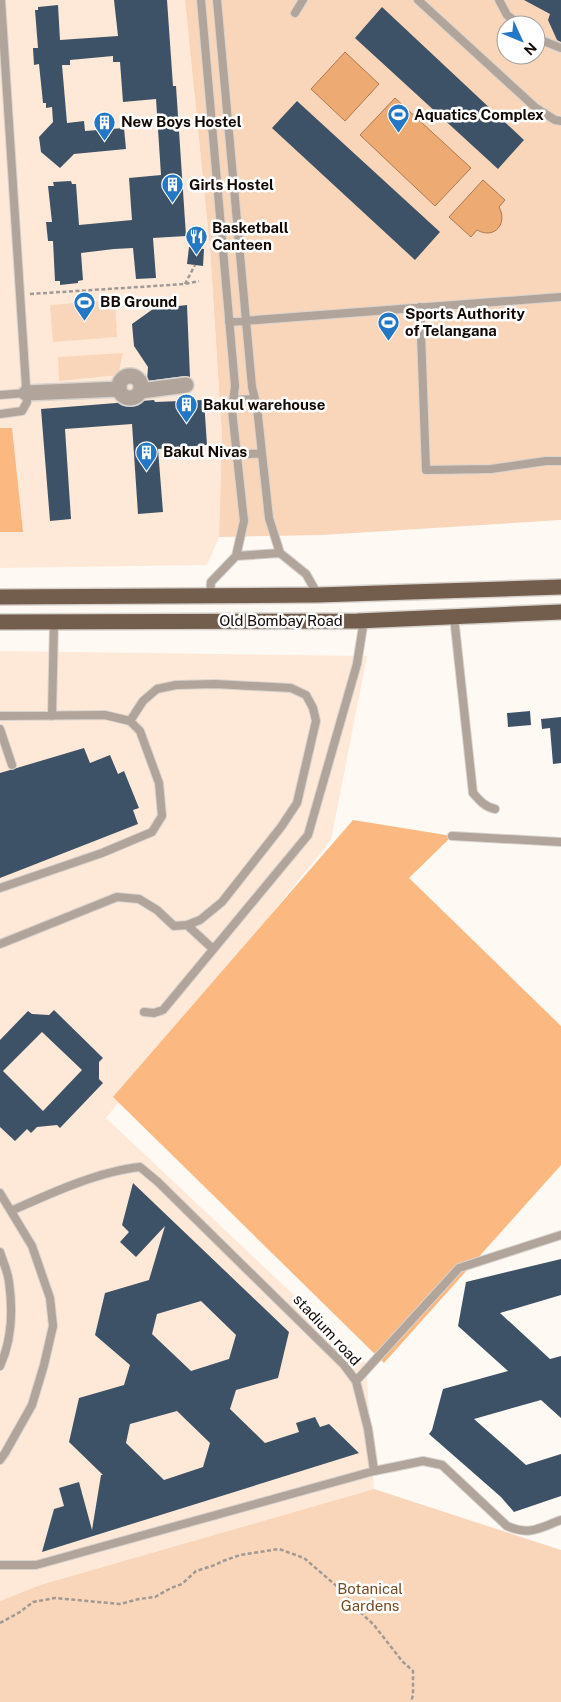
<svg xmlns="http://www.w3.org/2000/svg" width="561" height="1702" font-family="'Public Sans',sans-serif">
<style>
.built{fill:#fee9d8}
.green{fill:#f9d6ba;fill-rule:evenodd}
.forest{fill:#fbb880}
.water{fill:#edaa72;stroke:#ab7a51}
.building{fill:#3e5267;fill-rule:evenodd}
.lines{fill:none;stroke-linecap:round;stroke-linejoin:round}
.lane-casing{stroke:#d9d3ce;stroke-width:10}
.street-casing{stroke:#d9d3ce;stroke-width:18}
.primary-casing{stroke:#d9d3ce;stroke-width:18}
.path{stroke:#a09994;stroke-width:2.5;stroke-dasharray:4 2.5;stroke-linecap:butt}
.lane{stroke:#b0a49b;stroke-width:8}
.street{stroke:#b0a49b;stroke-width:15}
.primary{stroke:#735e4e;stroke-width:15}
.labels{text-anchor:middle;stroke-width:5;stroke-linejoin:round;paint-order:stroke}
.poi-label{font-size:15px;font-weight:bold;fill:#120904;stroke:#fff;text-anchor:start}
.street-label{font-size:15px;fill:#120904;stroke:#fff}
.park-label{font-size:15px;fill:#764921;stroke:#fff}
</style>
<rect width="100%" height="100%" fill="#fff9f4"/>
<!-- built -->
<path class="built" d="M0,0h185l25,249 12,186 -3,102 -12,28 -207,3z
M0,651l367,5 -36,184 -225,278 260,245 8,126 -334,96 -40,16z"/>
<!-- green -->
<path class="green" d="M185,0h376v520l-239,15 -103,2 3,-102 -12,-186zM506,25h30v30h-30z
M115,300l2,37 -64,5 -3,-37z
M123,353l-5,22 -59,6 -1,-24z
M374,1489l187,61v152h-561v-101l40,-16z"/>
<!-- forest -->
<path class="forest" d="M0,428h12l11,104h-23z
M353,820l99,16 -43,42 152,148v139l-177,198 -271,-266z"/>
<!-- water -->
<path class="water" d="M345,52l34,32 -34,37 -34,-32z
M395,98l76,70 -36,38 -75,-71z
M483,180l22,20 -6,7c9,16 -4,33 -22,23l-6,7 -22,-20z"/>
<!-- building -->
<path class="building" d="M114,0h53l6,86h3l10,150 -33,2 3,40 -20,1 -3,-31 -19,1 -33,4 2,27 -5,1v2l-18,2v-4h-5l-2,-40h-5l-2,-19h6l-4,-36h6l-1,-4 18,-1 1,3h4l3,41 53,-5 -3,-42 32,-3 -5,-76 -33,3 -3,-40h-7v-6l-43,4v5h-8l5,58 17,-2 1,10 39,-3 2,21 -52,5 -14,14 -19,-16 -2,-15 14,-15 -1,-15 -6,1v-5h-3l-4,-39 -5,1 -1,-17h5l-3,-38h3v-3l20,-2 2,35 58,-4z
M524,0h37v42l-4,-2 -9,-20 2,-6z
M382,7l142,133 -26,29 -143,-131z
M297,101l143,131 -25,28 -143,-132z
M189,247l15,2 -1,17 -16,-2z
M187,305l3,72 -5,-1 -38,5 1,-14 -14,-21 -2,-22 21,-15z
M154,400l1,2 49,-2 3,45 -49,4 5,63 -25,2 -6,-90 -67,5 6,90 -21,2 -9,-112z
M530,711l1,14 -23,2 -1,-14z
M561,717v46l-8,1 -3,-36 -8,1 -1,-10z
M84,748l6,15 20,-8 8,19 6,-3 15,37 -6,2 5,14 -138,54v-105z
M54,1010l49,48 -4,4v17l4,4 -43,45 -3,-3 -20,2 -6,6 -4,-4 -12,12 -15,-14v-87l28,-29 4,3 17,1zM42,1032l40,38 -39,41 -40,-40z
M133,1183l156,149 -11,46 -42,12 -6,19 35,34 34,-11 -3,-9 19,-6 5,10 9,-3 30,29 -317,99 12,-43 10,-3 -5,-18 20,-6 13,48 9,-55h2l-34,-33 10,-44 45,-13 6,-20 -35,-30 10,-42 44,-13 16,-54 -29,31 -16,-15 9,-10 -7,-7zM201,1301l35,34 -7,24 -38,12 -39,-37 5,-20zM177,1411l33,32 -7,24 -39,13 -38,-37 4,-19z
M561,1259v36l-61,18 50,46 11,-3v62l-20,-18 -67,19 52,46 35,-11v42l-47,16 -13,-15 -72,-63 3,-4 11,-41 65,-18 -50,-45 8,-44z"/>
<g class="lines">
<defs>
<path id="lane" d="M201,0l34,386 -3,24 12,111 -8,35
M217,0l35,387 5,20 12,111 11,35
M418,0l118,108 19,12 6,1
M499,0l8,15 13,10
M295,13l8,-13
M536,38l25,10
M420,307l6,163 65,-1 55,-8h15
M229,322l332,-25
M0,395l26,-2
M233,400l22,-1
M0,414l22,-3 5,-9 -26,-402
M237,455l25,-2
M210,595l1,-13 25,-26 44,-3 26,21 12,21
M454,617l19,176c7,8 12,14 22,16
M0,716l105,-1 25,6 10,10 19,52 3,33 -10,16 -50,21 -102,35
M52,716l2,-94
M0,729l12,36
M452,836l109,6
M187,925l26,24
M0,944l117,-47 22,2 18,11 17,16 13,-1 13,-5 22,-18 59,-75 16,-24 19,-82 -3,-13 -7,-13 -15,-7 -76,-4 -39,1 -19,4 -14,12 -13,20
M144,1012l10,1 9,-3 145,-175 49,-171 7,-44
M0,1193l32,53 18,52 3,28 -9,39 -12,40 -27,48 -5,7
M0,1252c3,10 8,20 9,30 4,28 3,58 -9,84
M356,1381l103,-113 102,-33
M374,1471l49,-10 19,4 65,61c23,10 32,2 54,-6
M0,1565h36l338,-94 -6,-42 -12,-48 -12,-16 -186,-183 -18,-15c-41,4 -91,27 -129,44"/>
<path id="street" d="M119 387a11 11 0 1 1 22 0a11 11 0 1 1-22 0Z
M140,391l46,-6
M26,393l93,-4"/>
<path id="primary" d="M0,597l318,-2 243,-8
M0,622l357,-1 204,-9"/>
</defs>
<!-- lane casing -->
<use href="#lane" class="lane-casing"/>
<!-- street casing -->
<use href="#street" class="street-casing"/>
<!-- primary casing -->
<use href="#primary" class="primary-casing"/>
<!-- path -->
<path class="path" d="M185,284l10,-19
M30,294l155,-10 14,-3
M0,1623l20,-11 13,-10 22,-4 65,6 19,-5 16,-2 16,-9 11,-4 14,-13 19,-6 8,-4 17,-6 39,-6 25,9 36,31 17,20 17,16 28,36 11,10v24l-2,7"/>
<!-- lane -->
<use href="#lane" class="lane"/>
<!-- street -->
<use href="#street" class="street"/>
<!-- primary -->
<use href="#primary" class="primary"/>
</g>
<!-- icons -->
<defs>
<symbol id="stadium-pin" viewBox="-11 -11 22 30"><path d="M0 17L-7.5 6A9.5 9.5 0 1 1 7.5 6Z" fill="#2377c5" stroke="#fff"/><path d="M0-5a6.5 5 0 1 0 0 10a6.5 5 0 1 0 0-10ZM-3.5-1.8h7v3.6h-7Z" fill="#fff"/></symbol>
<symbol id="building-pin" viewBox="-11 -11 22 30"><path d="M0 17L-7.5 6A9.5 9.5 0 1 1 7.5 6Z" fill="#2377c5" stroke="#fff"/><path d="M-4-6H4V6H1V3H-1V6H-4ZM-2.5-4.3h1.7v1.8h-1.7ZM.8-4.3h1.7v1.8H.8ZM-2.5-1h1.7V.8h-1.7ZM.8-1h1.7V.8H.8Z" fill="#fff"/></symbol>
<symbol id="restaurant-pin" viewBox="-11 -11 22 30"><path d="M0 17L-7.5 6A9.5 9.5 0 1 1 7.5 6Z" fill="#2377c5" stroke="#fff"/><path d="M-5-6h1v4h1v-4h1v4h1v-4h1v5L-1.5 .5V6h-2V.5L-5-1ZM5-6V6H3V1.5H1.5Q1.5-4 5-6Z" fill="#fff"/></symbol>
</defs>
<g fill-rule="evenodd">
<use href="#stadium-pin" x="386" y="102" width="25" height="34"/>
<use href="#building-pin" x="92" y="110" width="25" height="34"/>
<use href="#building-pin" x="160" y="172" width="25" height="34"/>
<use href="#restaurant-pin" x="184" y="224" width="25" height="34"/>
<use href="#stadium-pin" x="72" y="290" width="25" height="34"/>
<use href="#stadium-pin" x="376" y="310" width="25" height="34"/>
<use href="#building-pin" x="174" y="392" width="25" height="34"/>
<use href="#building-pin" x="134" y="440" width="25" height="34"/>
</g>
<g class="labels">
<!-- poi labels -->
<g class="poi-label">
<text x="414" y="120">Aquatics Complex</text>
<text x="121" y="127">New Boys Hostel</text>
<text x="189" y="190">Girls Hostel</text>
<text x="212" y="233">Basketball<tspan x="212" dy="17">Canteen</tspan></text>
<text x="100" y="307">BB Ground</text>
<text x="405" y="319">Sports Authority<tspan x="405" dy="17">of Telangana</tspan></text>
<text x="203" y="410">Bakul warehouse</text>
<text x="163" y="457">Bakul Nivas</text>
</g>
<!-- street labels -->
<g class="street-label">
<text x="281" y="626">Old Bombay Road</text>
<text transform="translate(327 1330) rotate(47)" y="5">stadium road</text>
</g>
<!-- park labels -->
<g class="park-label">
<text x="370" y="1594">Botanical<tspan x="370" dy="17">Gardens</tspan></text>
</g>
</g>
<!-- north arrow -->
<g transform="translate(521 40) rotate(134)"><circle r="24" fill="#ffffff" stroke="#a09d9b"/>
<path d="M0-4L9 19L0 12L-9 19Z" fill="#2377c5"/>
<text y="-8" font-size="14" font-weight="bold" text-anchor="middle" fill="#120904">N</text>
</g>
</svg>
